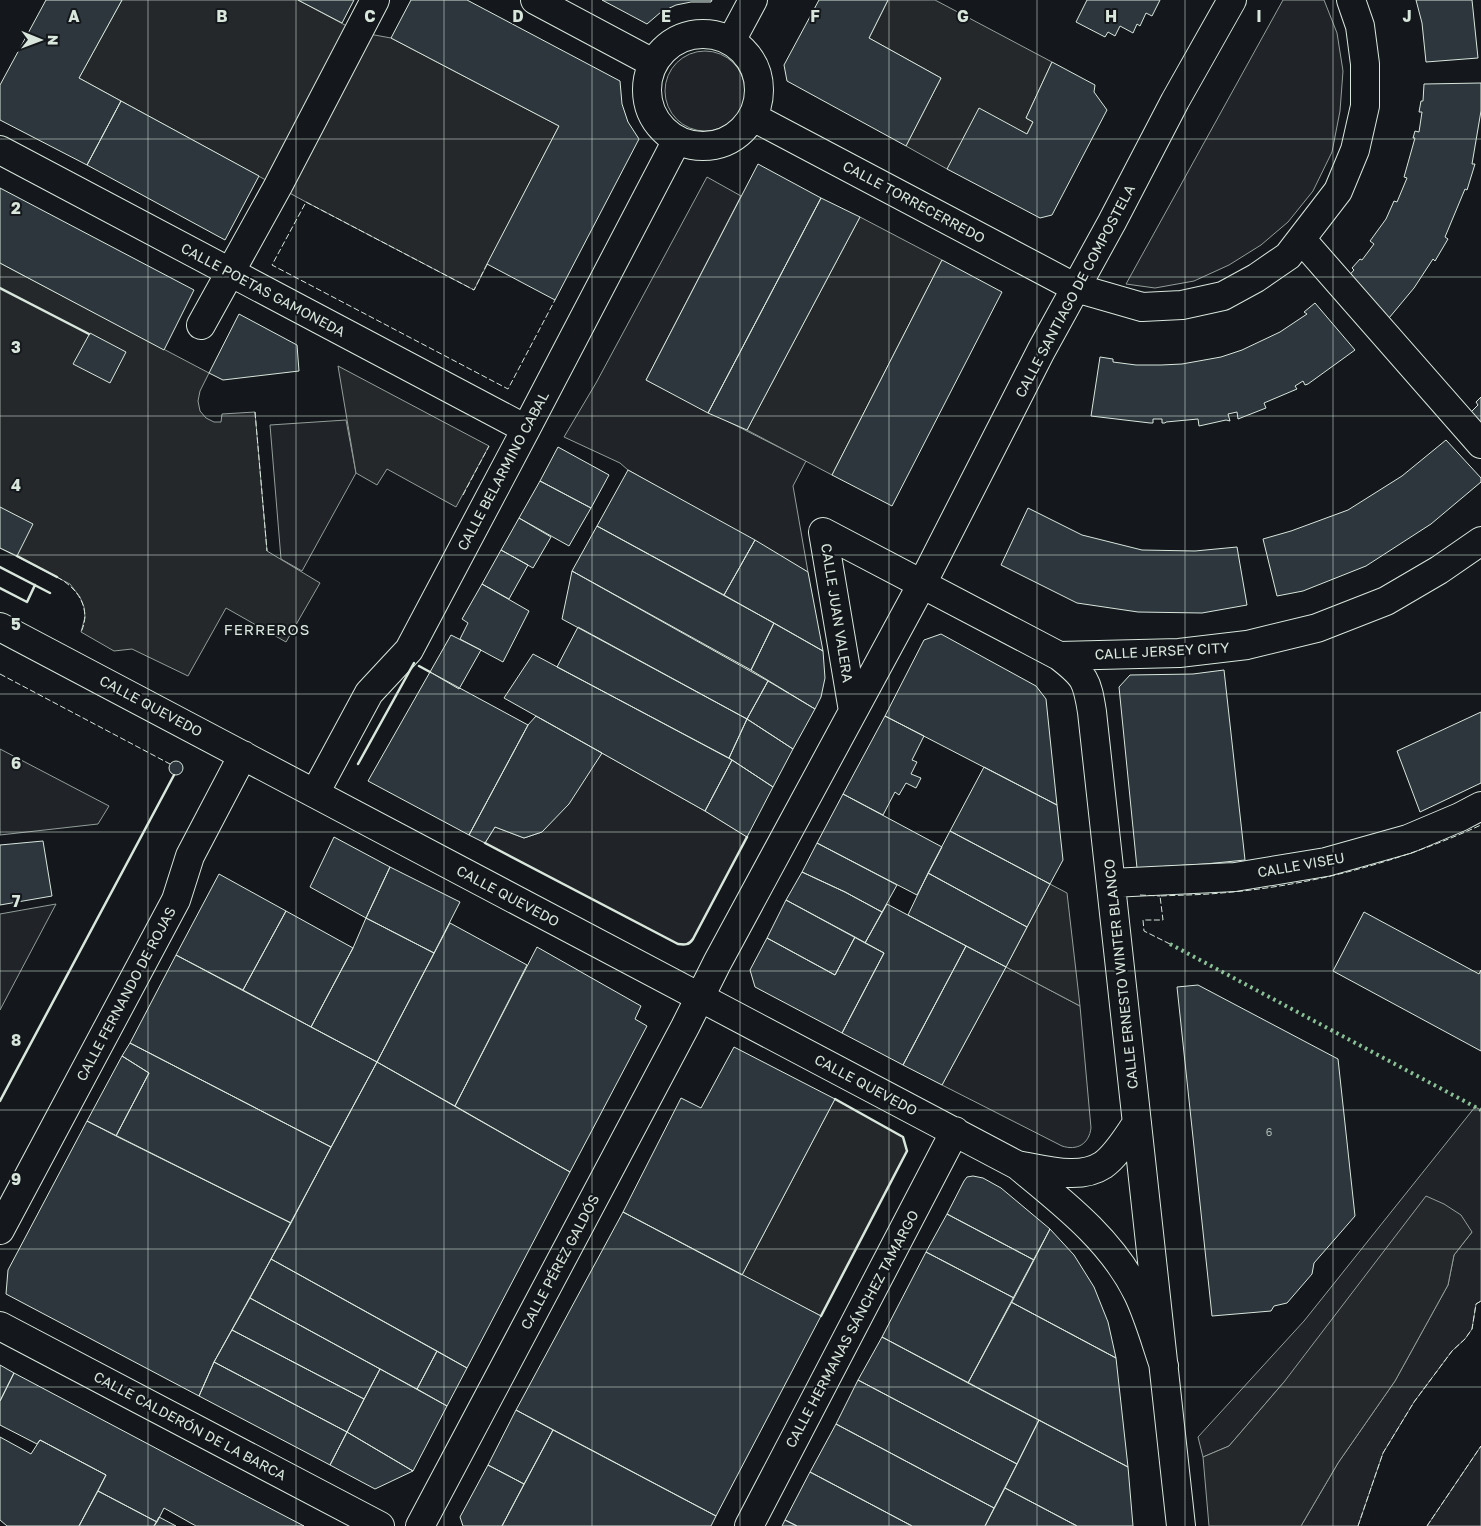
<svg xmlns="http://www.w3.org/2000/svg" width="1481" height="1526" font-family="'Golos Text',sans-serif">
<style>
.green{fill:#202428;stroke:#939e99}
.parking{fill:#24282b;stroke:#939e99}
.building{fill:#2c363c;stroke:#d8e6dc}
.lines{fill:none;stroke-linecap:round;stroke-linejoin:round}
.street-casing{stroke:#d8e6dc;stroke-width:30}
.street{stroke:#14181c;stroke-width:28}
.hedge{stroke:#8ac095;stroke-width:4;stroke-dasharray:2.5 4;stroke-linecap:butt}
.fence{stroke:#d8e6dc;stroke-width:1;stroke-dasharray:6 2.5;stroke-linecap:butt}
.wall{stroke:#d8e6dc;stroke-width:2.5}
.grid{fill:none;stroke:#d8e6dc;stroke-width:1;stroke-opacity:0.55}
.labels{text-anchor:middle;stroke-width:4;stroke-linejoin:round;paint-order:stroke}
.number-label{font-size:11px;fill:#adbab4}
.street-label{font-size:14px;fill:#d8e6dc;stroke:#14181c}
.neighbourhood-label{font-size:15px;letter-spacing:1px;fill:#d8e6dc;stroke:#14181c}
.grid-label{font-size:16px;text-anchor:middle;font-weight:bold;fill:#d8e6dc;stroke:#14181c;stroke-width:4;stroke-linejoin:round;paint-order:stroke}
</style>
<rect width="100%" height="100%" fill="#14181c"/>
<!-- green -->
<path class="green" d="M1283,0h41l13,33 6,38 -3,40 -8,41 -19,39 -25,31 -27,23 -32,20 -35,16 -39,7 -29,-4z
M665 91a40 40 0 1 1 80 0a40 40 0 1 1-80 0Z
M707,177l34,19 -95,184 160,81 -13,25 15,86 -180,-102 -8,-7 -56,-26 32,-54z
M346,420l10,53 -54,98 -21,-12 -11,-134z
M0,749l109,57 -11,18 -98,11z
M602,753l103,58 42,26 -54,102 -4,5h-11l-193,-101 10,-16 29,11 18,-6z
M56,904l-56,106v-96z
M1006,967l74,39 11,122c-2,16 -14,23 -29,18l-120,-61z
M1475,1107l6,3v191l-5,3 -4,25 -7,10 -13,12 -38,51 -31,51 -25,73h-57l37,-63 57,-82 53,-96 6,-30 18,-23 -188,150 -55,64 -26,11 -5,-20 106,-116z
M1481,1446v80h-54z"/>
<!-- parking -->
<path class="parking" d="M122,0h176l60,32 33,6 168,88 -85,164 -168,-88 -227,-124z
M888,0h47l117,62 -26,56 7,4 -6,12 -80,35 -41,-23 35,-68 -72,-40z
M860,217l82,43 -110,215 -85,-45z
M0,263l209,110 -9,18 -2,10 2,10 6,7 8,4h7l1,-8 33,-2 12,139 53,32 -34,59 -60,-34 -38,68 -56,-27 -18,2 -33,-19 4,-15 -1,-10 -4,-10 -10,-13 -70,-36z
M338,366l151,80 -33,61 -69,-38 -10,16 -21,-12z
M1050,884l17,9 13,113 -74,-39z
M835,1099l68,38 4,14 -86,165 -79,-41z
M1426,1196l18,8 17,11 11,17 -18,23 -6,30 -53,96 -57,82 -37,63h-92l-6,-69 26,-11 55,-64z"/>
<!-- building -->
<path class="building" d="M46,0h76l-43,78 42,23 -34,64 -87,-45v-35z
M298,0h56l-12,23z
M411,0h56l153,81 2,23 6,18 11,17 -84,161 -68,-36 72,-138 -168,-88z
M602,0h110l-1,2h-20l-15,3 -15,7 -14,12z
M819,0h69l-19,38 72,40 -35,68 -119,-65 -3,-16z
M1087,0h73l-8,16 -6,-3 -6,13 -3,-2 -4,9 -13,-7 -5,10 -7,-4 -3,5 -29,-15z
M1416,0h56l6,58 -52,4 -4,-39z
M1052,62l43,23 -1,7 13,18 -55,105 -12,3 -93,-49 32,-61 48,26 6,-12 -7,-4z
M1481,83v28l-9,53h3l-8,26 -2,-1 -20,48 3,2 -13,22 -2,-2 -19,29 -30,36 -39,-44 9,-10 -2,-2 8,-9 2,1 12,-16 -4,-3 16,-22 8,-18 3,1 10,-24 -3,-1 11,-39h-2l2,-7 4,1 3,-20h-3l2,-11h2l1,-17z
M121,101l138,75 -34,64 -138,-75z
M758,164l63,34 -113,215 -62,-33z
M0,188l194,102 -30,60 -164,-87z
M821,198l39,19 -113,213 -39,-17z
M942,260l60,32 -110,214 -60,-31z
M1315,303l40,47 -47,34 -3,1 -2,-4 -8,5 2,3 -33,14 2,5 -28,11 -1,-7 -9,2 2,7 -4,-1 -27,6 -1,-7 -32,3 -1,1h-3v-4h-9v4h-3l-59,-7 9,-59 13,2v3l23,3h25l21,-1 39,-7 21,-7 38,-18 27,-18 -3,-2z
M239,314l58,31 2,26 -76,9 -14,-7z
M90,333l36,19 -16,31 -37,-19z
M1481,397v31l-12,-14 9,-9 -2,-3z
M1446,440l35,38v4l-50,42 -65,42 -63,25 -26,5 -14,-57 28,-8 57,-21 54,-34z
M558,447l51,28 -18,33 -51,-27z
M628,470l127,70 -31,55 -127,-69z
M540,481l51,27 -22,38 -50,-28z
M0,507l33,17 -16,32 -17,-8z
M1028,508l54,27 60,15 53,1 42,-4 10,58 -45,8 -64,-1 -61,-9 -76,-38z
M519,518l32,19 -18,31 -32,-18z
M597,526l177,97 -23,47 -179,-99z
M755,540l53,32 15,79 -99,-56z
M501,550l27,15 -19,34 -27,-15z
M572,571l196,110 -21,38 -185,-100z
M482,584l47,27 -26,51 -43,-23 8,-16 -6,-4z
M774,623l49,28 2,27 -4,19 -6,12 -64,-39z
M578,627l169,92 -18,39 -172,-91z
M941,634l95,52 10,13 11,106 -172,-89 39,-76z
M451,635l30,15 -22,39 -29,-17z
M533,654l199,106 -27,51 -201,-113z
M1224,670l21,190 -40,4 -68,4 -18,-181 11,-12 63,-1z
M430,672l98,53 -59,110 -101,-54z
M768,681l47,28 -22,40 -46,-30z
M1481,712v71l-61,29 -23,-61z
M536,716l66,37 -33,51 -27,28 -18,6 -29,-11 -10,16 -16,-8 59,-110z
M885,716l39,20 -12,24 5,2 -6,12 10,4 -5,10 -10,-5 -7,12 -4,-3 -12,23 -40,-21z
M747,719l46,30 -20,38 -44,-29z
M732,760l41,27 -26,50 -42,-26z
M169 768a7 7 0 1 1 14 0a7 7 0 1 1-14 0Z
M984,767l73,38 6,55 -13,24 -100,-53z
M843,794l99,53 -25,48 -100,-52z
M950,831l100,53 -23,43 -99,-54z
M334,837l56,30 -24,51 -56,-31z
M43,841l9,55 -52,9v-60z
M817,843l80,42 -15,27 -37,-20 -43,-20z
M390,867l70,35 -26,51 -68,-35z
M802,872l43,20 37,20 -17,31 -79,-43z
M928,873l99,54 -21,40 -98,-52z
M219,874l67,37 -43,79 -67,-35z
M786,900l69,37 -20,38 -68,-37z
M887,904l79,42 -63,119 -61,-32 42,-80 -19,-10z
M286,911l67,37 -42,79 -68,-37z
M1364,912l115,62 2,-4v81l-148,-80z
M366,918l68,35 -57,109 -66,-35 42,-79z
M450,923l77,42 -72,141 -78,-44z
M855,937l29,16 -42,80 -87,-46 -5,-17 17,-32 68,37z
M966,946l40,21 -64,118 -39,-20z
M537,947l104,59 -6,13 12,7 -77,146 -115,-66z
M176,955l201,107 -46,85 -201,-104z
M1198,985l140,74 17,157 -41,47 -2,11 -25,29 -13,3 -3,5 -59,5 -35,-329z
M130,1043l201,104 -40,76 -175,-87 33,-63 -27,-17z
M734,1047l101,52 -93,176 -119,-63 58,-114 20,10z
M122,1056l27,17 -33,63 -29,-15z
M377,1062l193,110 -103,196 -196,-109z
M87,1121l204,102 -77,139 -15,34 -193,-102 2,-24z
M973,1176l10,2 18,10 49,41 -16,31 -87,-46 17,-33 3,-4z
M623,1212l198,104 -105,200 -200,-106z
M947,1214l87,46 -20,38 -88,-46z
M1050,1229l24,26 20,32 14,35 8,36 -105,-56z
M926,1252l88,46 -46,85 -86,-46z
M271,1259l166,92 -20,38 -167,-91z
M250,1298l130,71 -16,30 -132,-69z
M1011,1302l105,56 12,109 -160,-84z
M232,1330l132,69 -17,33 -133,-70z
M882,1337l157,83 -22,44 -159,-84z
M437,1351l30,17 -20,38 -30,-17z
M214,1362l133,70 -17,33 -131,-69z
M0,1365l14,8 -14,28z
M380,1369l67,37 -34,65 -66,-39z
M14,1373l219,116 71,37h-108l-32,-18 -7,14 -59,-31 8,-16 -66,-35 -3,4 -37,-19v-24z
M858,1380l159,84 -23,44 -158,-84z
M516,1410l37,20 -29,54 -36,-19z
M1039,1420l89,47 5,59h-56l-72,-38z
M836,1424l158,84 -9,18h-73l-102,-54z
M553,1430l163,86 -5,10h-209z
M347,1432l66,39 -38,18 -45,-24z
M0,1437l31,17 9,-14 66,35 -27,51h-72l-7,-6z
M488,1465l36,19 -22,42h-39l-3,-9z
M810,1472l102,54h-115l-12,-6z
M1005,1488l72,38h-92z
M98,1491l59,31 -3,4h-75z
M159,1517l17,9h-22z
M785,1520l12,6h-15z"/>
<g class="lines">
<defs>
<path id="street" d="M535,0l118,63
M647 90a56 56 0 1 1 112 0a56 56 0 1 1-112 0Z
M731,41l22,-41
M753,117l323,171 66,19 40,-2 41,-9 33,-18 32,-22 50,-65 17,-41 10,-44v-42l-5,-38 -9,-26
M0,150l526,279
M1302,240l179,204
M201,325l77,-139 97,-186
M0,627l1017,538c45,37 95,75 121,129 11,23 18,49 26,72
M1059,656l120,-3 68,-8 70,-17 69,-27 53,-31 42,-29
M853,711l-30,-179 236,124c26,20 28,24 33,56l89,814
M315,793l54,-100 40,-43 117,-221 151,-289
M1111,883l124,-6 91,-15 82,-23 52,-22 21,-11
M1017,1165c26,4 62,16 86,0 14,-10 24,-28 34,-42
M0,1230l176,-330 14,-44 53,-101
M0,1326l380,200
M420,1526l265,-499 32,-64 205,-379 119,-233 71,-129 63,-121 57,-101
M749,1526l206,-395"/>
</defs>
<!-- street casing -->
<use href="#street" class="street-casing"/>
<!-- street -->
<use href="#street" class="street"/>
<!-- hedge -->
<path class="hedge" d="M1170,944l311,166"/>
<!-- fence -->
<path class="fence" d="M487,264l-13,26 -168,-88 -34,63 236,124 47,-89
M255,412l12,139
M463,495l26,-49
M57,577c21,11 35,32 24,55
M419,666l11,6
M0,674l170,90
M358,764l56,-101
M1140,895l20,1
M1170,944l-26,-13 -1,-11h20l-3,-24c21,-1 41,-1 61,-3 89,-7 179,-31 260,-68
M1358,1526l25,-73 31,-51 38,-51 13,-12 7,-10 4,-25 5,-3
M1427,1526l54,-80"/>
<!-- wall -->
<path class="wall" d="M0,288l89,46
M17,556l40,21
M0,567l50,26
M0,588l27,14 8,-17
M419,666l11,6
M358,764l56,-101
M485,843l193,101c7,1 11,1 15,-5l54,-102
M0,1101l174,-326
M821,1316l86,-165 -4,-14 -68,-38"/>
</g>
<!-- grid -->
<path class="grid" d="M148,0v1526M296,0v1526M444,0v1526M592,0v1526M740,0v1526M889,0v1526M1037,0v1526M1185,0v1526M1333,0v1526M0,139h1481M0,277h1481M0,416h1481M0,555h1481M0,694h1481M0,832h1481M0,971h1481M0,1110h1481M0,1249h1481M0,1387h1481"/>
<g class="labels">
<!-- number labels -->
<g class="number-label">
<text x="1269" y="1136">6</text>
</g>
<!-- street labels -->
<g class="street-label">
<text transform="translate(914 202) rotate(28)" y="5">CALLE TORRECERREDO</text>
<text transform="translate(263 290) rotate(28)" y="5">CALLE POETAS GAMONEDA</text>
<text transform="translate(1075 291) rotate(-62)" y="5">CALLE SANTIAGO DE COMPOSTELA</text>
<text transform="translate(503 471) rotate(-62)" y="5">CALLE BELARMINO CABAL</text>
<text transform="translate(837 613) rotate(81)" y="5">CALLE JUAN VALERA</text>
<text transform="translate(1162 651) rotate(-3)" y="5">CALLE JERSEY CITY</text>
<text transform="translate(151 706) rotate(28)" y="5">CALLE QUEVEDO</text>
<text transform="translate(1301 865) rotate(-10)" y="5">CALLE VISEU</text>
<text transform="translate(508 896) rotate(28)" y="5">CALLE QUEVEDO</text>
<text transform="translate(1121 974) rotate(-96)" y="5">CALLE ERNESTO WINTER BLANCO</text>
<text transform="translate(126 994) rotate(-62)" y="5">CALLE FERNANDO DE ROJAS</text>
<text transform="translate(866 1085) rotate(28)" y="5">CALLE QUEVEDO</text>
<text transform="translate(560 1262) rotate(-62)" y="5">CALLE PÉREZ GALDÓS</text>
<text transform="translate(852 1329) rotate(-62)" y="5">CALLE HERMANAS SÁNCHEZ TAMARGO</text>
<text transform="translate(190 1426) rotate(28)" y="5">CALLE CALDERÓN DE LA BARCA</text>
</g>
<!-- neighbourhood labels -->
<g class="neighbourhood-label">
<text x="267" y="635">FERREROS</text>
</g>
</g>
<g class="grid-label">
<text x="74" y="22">A</text>
<text x="222" y="22">B</text>
<text x="370" y="22">C</text>
<text x="518" y="22">D</text>
<text x="666" y="22">E</text>
<text x="815" y="22">F</text>
<text x="963" y="22">G</text>
<text x="1111" y="22">H</text>
<text x="1259" y="22">I</text>
<text x="1407" y="22">J</text>
<text x="16" y="214">2</text>
<text x="16" y="353">3</text>
<text x="16" y="491">4</text>
<text x="16" y="630">5</text>
<text x="16" y="769">6</text>
<text x="16" y="907">7</text>
<text x="16" y="1046">8</text>
<text x="16" y="1185">9</text>
</g>
<!-- north arrow -->
<g transform="translate(40 40) rotate(91)" stroke="#14181c" stroke-width="4" paint-order="stroke">
<path d="M0-4L9 19L0 12L-9 19Z" fill="#d8e6dc"/>
<text y="-8" font-size="14" font-weight="bold" text-anchor="middle" fill="#d8e6dc">N</text>
</g>
</svg>
